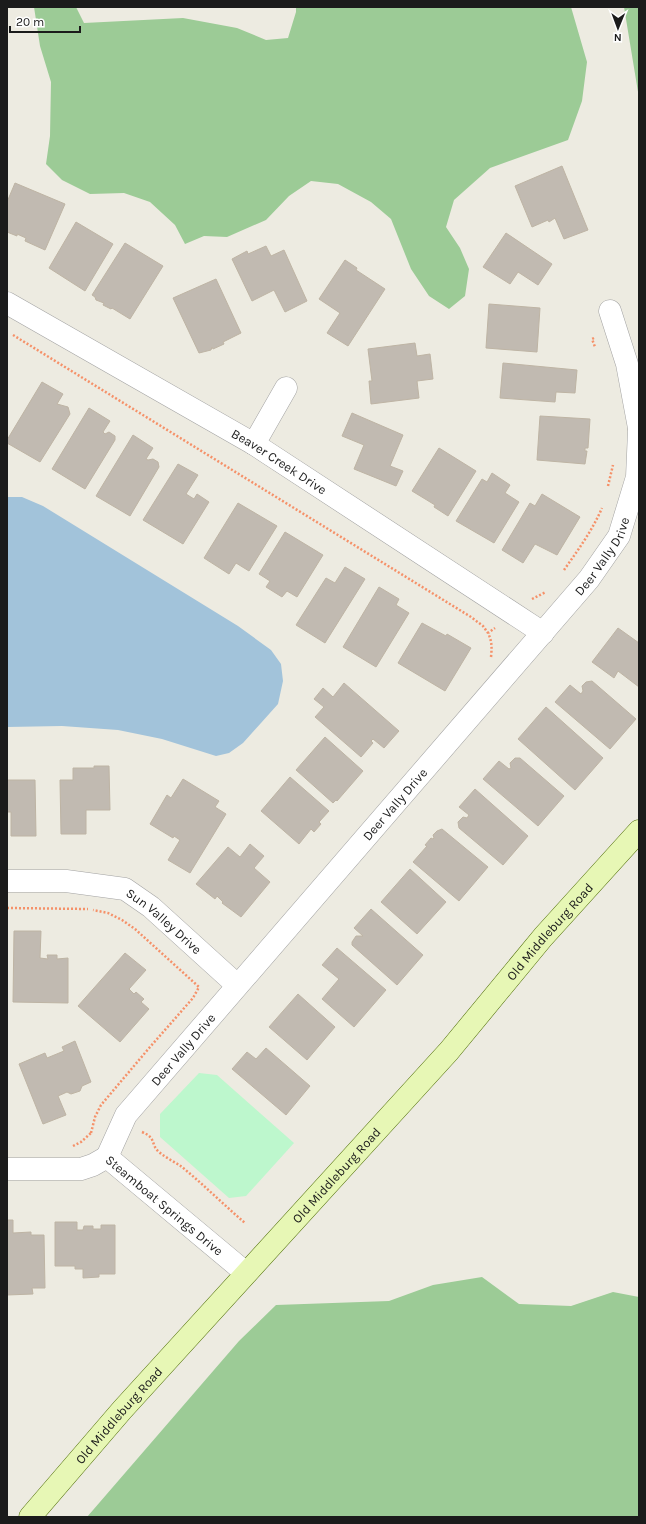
<svg xmlns="http://www.w3.org/2000/svg" width="646" height="1524" font-family="Karla,sans-serif">
<style>
.forest{fill:#9ccb96}
.park{fill:#bdf7cd}
.water{fill:#a2c3da}
.building{fill:#c1bab1;stroke:#beb4a4}
.lines{fill:none;stroke-linecap:round;stroke-linejoin:round}
.minor-casing{stroke:#a2a2a2;stroke-width:23}
.secondary-casing{stroke:#4f6d08;stroke-width:23}
.path{stroke:#f59169;stroke-width:2.5;stroke-dasharray:2 2;stroke-linecap:butt}
.minor{stroke:#fff;stroke-width:22}
.secondary{stroke:#e7f7b5;stroke-width:22}
.labels{text-anchor:middle;stroke-width:3;stroke-linejoin:round;paint-order:stroke}
.street-label{font-size:13px;fill:#1b1b1b;stroke:#fff}
</style>
<rect width="100%" height="100%" fill="#edebe1"/>
<!-- forest -->
<path class="forest" d="M34,7h42l8,16 99,-5 54,10 29,12 22,-2 8,-26v-5h275l16,55 -5,39 -14,39 -78,28 -36,32 -8,27 14,21 9,21 -4,27 -16,13 -20,-13 -18,-27 -20,-50 -20,-17 -33,-18 -27,-3 -22,15 -23,24 -39,17 -23,-1 -19,8 -10,-19 -25,-23 -26,-9 -34,1 -28,-14 -16,-16 4,-28 1,-54 -11,-36z
M624,7h15v91z
M482,1277l37,27 52,2 42,-14 26,5v220h-552l152,-176 37,-36 113,-4 44,-16z"/>
<!-- park -->
<path class="park" d="M199,1073l18,2 77,68 -48,53 -17,2 -69,-61v-23z"/>
<!-- water -->
<path class="water" d="M7,497h15l21,9 195,120 33,24 10,14 2,17 -5,23 -17,19 -18,20 -14,10 -13,3 -54,-17 -44,-9 -56,-4 -55,1z"/>
<!-- building -->
<path class="building" d="M562,166l26,64 -24,9 -9,-21 -6,4 -1,-2 -16,7 -17,-41z
M15,183l50,21 -20,46 -20,-9 1,-3 -9,-4v2l-10,-4v-30z
M76,222l37,22 -28,47 -36,-23z
M506,233l46,31 -14,21 -20,-13 -8,12 -27,-17z
M125,243l38,23 -33,53 -18,-11 -1,1 -8,-4 1,-2 -8,-3 -1,-3 -3,-2z
M266,246l5,10 13,-6 23,51 -22,11 -11,-22 -22,11 -20,-42 15,-8 1,3z
M345,260l12,8 -1,2 29,19 -37,57 -21,-13 13,-20 -21,-14z
M216,279l25,54 -18,9 1,2 -11,5 -1,-2 -1,3 -12,3 -26,-55z
M489,304l51,4 -3,44 -51,-4z
M415,343l2,13 13,-2 3,25 -16,2 2,17 -48,6 -2,-23h3l-4,-32z
M503,363l74,7 -2,23 -19,-1 -1,10 -55,-4z
M42,382l21,12 -6,10 11,3 2,7 -30,48 -33,-19v-3z
M89,408l21,13 -7,11 2,2 4,-2 6,4v4l-30,49 -33,-20z
M352,413l51,22 -13,31 13,5 -7,15 -42,-17 10,-24 -22,-9z
M540,416l50,3 -2,29h-3v3h2l-2,13 -48,-4z
M133,435l20,13 -7,11 2,1 5,-1 5,3 1,5 -29,49 -34,-20z
M439,448l37,23 -28,45 -14,-9 1,-2 -23,-14z
M178,464l20,11 -12,19 8,5 3,-5 12,8 -26,42 -40,-24z
M492,473l18,12 -5,8 14,9 -25,41 -38,-22 26,-42 5,3z
M542,494l38,23 -23,38 -22,-11 -12,19 -21,-13 28,-47 5,3z
M238,503l39,23 -28,45 -13,-8 -7,11 -25,-16z
M285,532l38,23 -26,42 -10,-6 -5,6 -16,-10 4,-6 -11,-7z
M345,567l20,12 -40,64 -29,-18 30,-47 9,5z
M379,587l20,12 -3,6 13,8 -33,54 -33,-20z
M422,623l24,13 1,-2 24,14 -26,43 -47,-28z
M618,628l21,15v44l-21,-16 -4,7 -22,-16z
M592,681l44,38 -26,30 -55,-47 15,-17 11,9 2,-3 -1,-5 4,-4z
M344,683l55,48 -15,17 -11,-9 -2,2 2,2 -12,14 -46,-40 9,-10 -10,-8 9,-11 10,9z
M546,707l57,51 -28,32 -57,-51z
M325,737l38,34 -26,30 -1,-1 -3,3 -37,-33z
M515,758h5l44,38 -26,30 -55,-47 16,-18 10,8 2,-1 -1,-5z
M94,766h15l1,44h-24v24h-25l-1,-54h13v-12h21z
M290,777l39,34 -10,11 2,2 -7,8 -3,-3 -12,15 -38,-33z
M183,779l36,22 -4,6 11,7 -36,59 -22,-13 12,-20 -6,-4 -1,2 -23,-14 17,-29 4,3z
M7,780h28l1,56h-25v-24h-4z
M475,789l53,47 -25,29 -44,-37 -1,-6 5,-5 4,1 2,-3 -10,-8z
M442,829l46,38 -29,34 -46,-39 14,-16 -2,-1 6,-7 2,1 1,-1 -1,-3 4,-4z
M250,844l14,12 -10,12 16,14 -29,35 -19,-14 1,-1 -6,-6 -2,3 -19,-15 32,-37 12,10z
M410,869l36,33 -29,32 -36,-32z
M371,909l52,46 -26,30 -45,-40v-3l4,-6h7l-9,-8z
M14,931h27l-1,27 8,1 -1,-4h10v4l11,-1v45l-55,-1z
M337,948l49,42 -32,37 -32,-28 17,-20 -17,-14z
M125,953l21,17 -17,19 5,5 2,-2 8,7 -3,3 8,7 -29,33 -42,-36z
M298,994l37,33 -28,33 -38,-33z
M75,1041l16,41 -9,4 -2,5 -9,3 -4,-2 -9,4 8,19 -23,9 -24,-60 26,-11 2,5 17,-7 -2,-4z
M266,1048l44,38 -24,29 -54,-46 15,-17 9,7z
M7,1220h6v13l18,-1v3h13l1,53h-13l1,6 -26,1z
M55,1222h22v8h6l1,-4h9v3h8v-4h14v49h-16v3l-16,1v-9h-8v-3h-20z"/>
<g class="lines">
<defs>
<g id="minor">
<path id="s1" d="M7,303l247,141 289,189"/>
<path d="M610,311l17,53 12,64"/>
<path d="M254,444l32,-56"/>
<path id="s2" d="M7,881h59l59,8 26,18 86,78"/>
<path id="s3" d="M107,1157l19,-42 463,-536 30,-43 18,-59 2,-46"/>
<path id="s4" d="M107,1157l139,116"/>
<path d="M7,1169h74l12,-4 14,-8"/>
</g>
<g id="secondary">
<path id="s5" d="M30,1517l92,-107 327,-359 94,-114 96,-106"/>
</g>
</defs>
<!-- minor casing -->
<use href="#minor" class="minor-casing"/>
<!-- secondary casing -->
<use href="#secondary" class="secondary-casing"/>
<!-- path -->
<path class="path" d="M13,335l458,282 12,9 5,7
M594,338l-2,1 3,8
M608,486l5,-21
M564,570c14,-20 28,-39 38,-62
M532,599l14,-7
M491,657c1,-9 1,-16 -3,-24l7,-5
M7,908l81,1
M142,1132c15,6 8,12 17,20 7,6 16,10 23,15 22,18 42,38 63,56
M91,1133l4,-16 6,-12 49,-58 43,-49 6,-11 -64,-58 -13,-9 -14,-7 -15,-3
M73,1146l8,-4 10,-9h1"/>
<!-- minor -->
<use href="#minor" class="minor"/>
<!-- secondary -->
<use href="#secondary" class="secondary"/>
</g>
<g class="labels">
<!-- street labels -->
<g class="street-label">
<text dy="5" stroke="none"><textPath href="#s1" startOffset="315">Beaver Creek Drive</textPath></text>
<text dy="5" stroke="none"><textPath href="#s3" startOffset="781">Deer Vally Drive</textPath></text>
<text dy="5" stroke="none"><textPath href="#s3" startOffset="457">Deer Vally Drive</textPath></text>
<text dy="5" stroke="none"><textPath href="#s2" startOffset="169">Sun Valley Drive</textPath></text>
<text dy="5" stroke="none"><textPath href="#s5" startOffset="783">Old Middleburg Road</textPath></text>
<text dy="5" stroke="none"><textPath href="#s3" startOffset="133">Deer Vally Drive</textPath></text>
<text dy="5" stroke="none"><textPath href="#s5" startOffset="459">Old Middleburg Road</textPath></text>
<text dy="5" stroke="none"><textPath href="#s4" startOffset="75">Steamboat Springs Drive</textPath></text>
<text dy="5" stroke="none"><textPath href="#s5" startOffset="135">Old Middleburg Road</textPath></text>
</g>
</g>
<!-- border -->
<rect width="646" height="1524" fill="none" stroke="#1b1b1b" stroke-width="16"/>
<!-- north arrow -->
<g transform="translate(618 28) rotate(181)" stroke="#ffffff" stroke-width="3" paint-order="stroke">
<path d="M0-3L7 15L0 10L-7 15Z" fill="#1b1b1b"/>
<text y="-6" font-size="11" font-weight="bold" text-anchor="middle" fill="#1b1b1b">N</text>
</g>
<!-- scale -->
<path d="M10 26v6h70v-6" fill="none" stroke="#1b1b1b" stroke-width="2"/>
<text x="16" y="26" font-size="12" fill="#1b1b1b" stroke="#ffffff" stroke-width="3" paint-order="stroke">20 m</text>
</svg>
